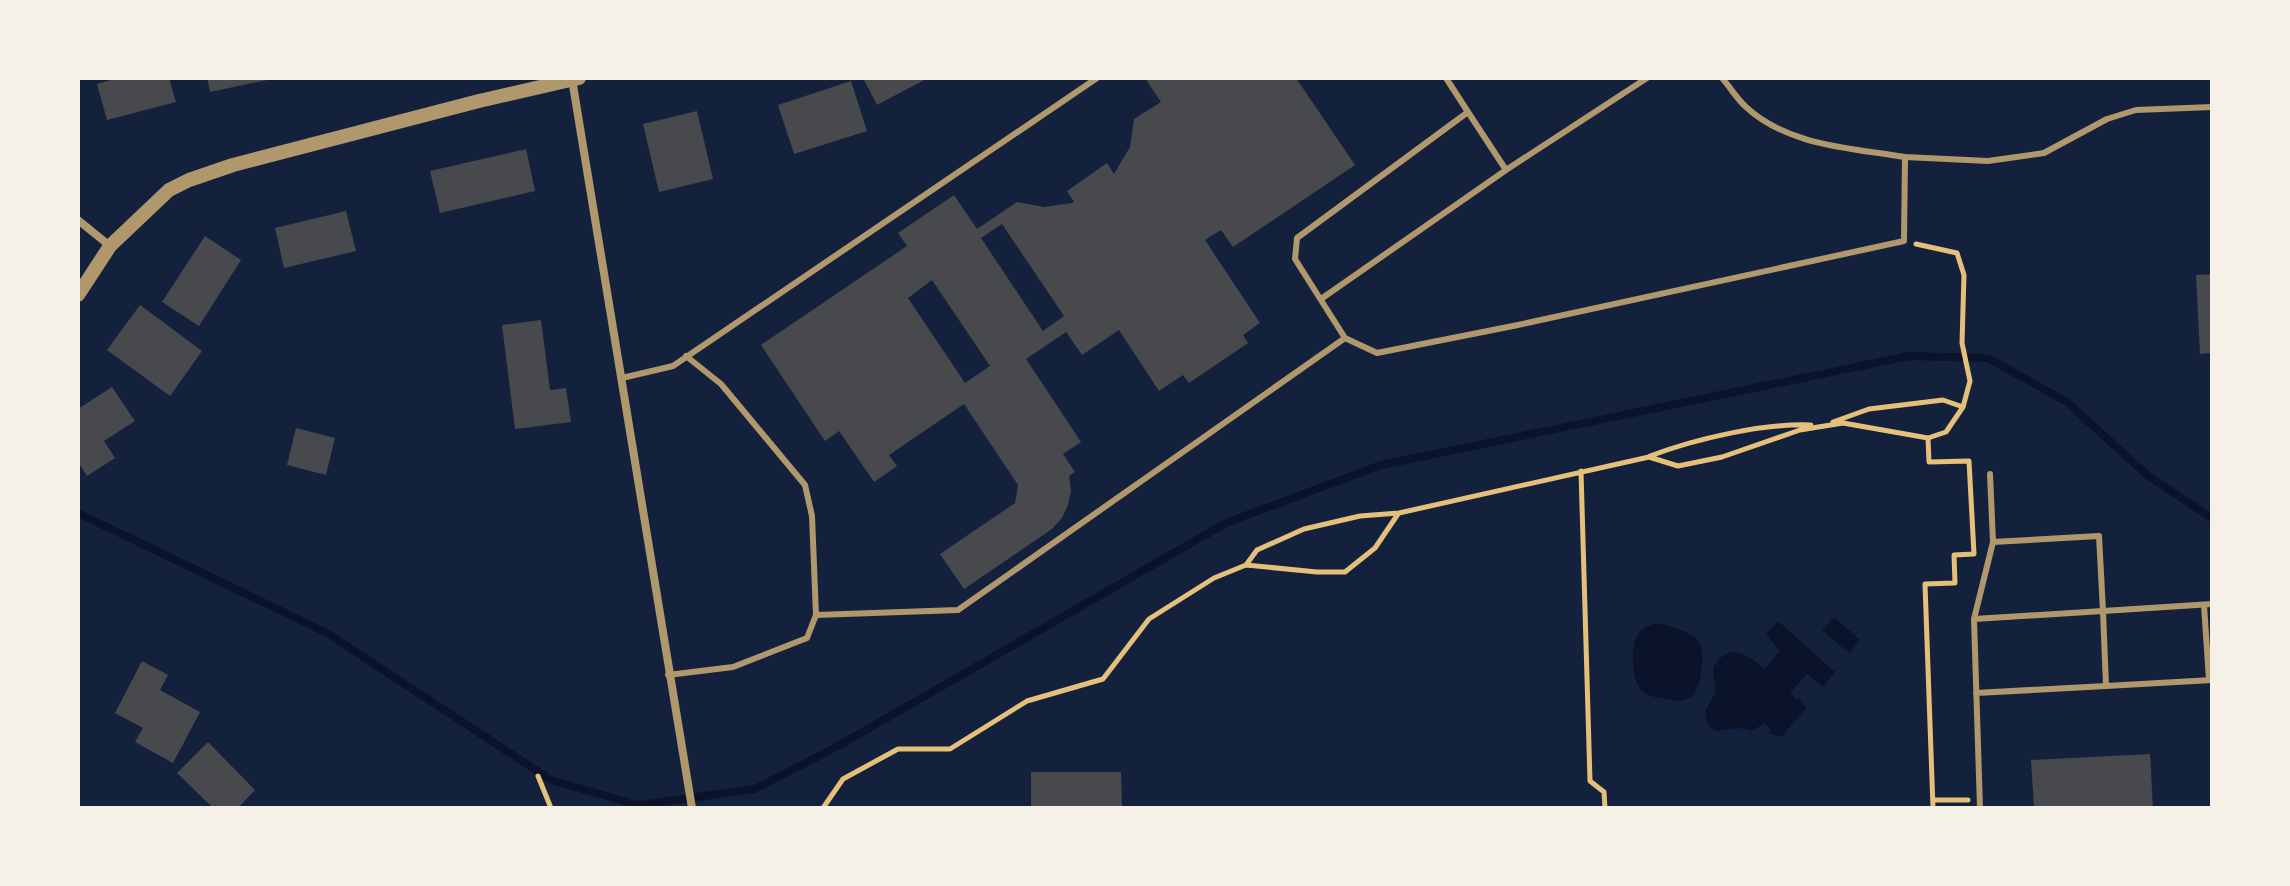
<svg xmlns="http://www.w3.org/2000/svg" width="2290" height="886" font-family="Raleway,sans-serif">
<style>
.water{fill:#0b132b}
.lines{fill:none;stroke-linecap:round;stroke-linejoin:round}
.stream{stroke:#0b132b;stroke-width:8}
.building{fill:#48494c;fill-rule:evenodd}
.path{stroke:#e5c07b;stroke-width:5}
.service{stroke:#b1986c;stroke-width:6}
.minor{stroke:#b1986c;stroke-width:8}
.tertiary{stroke:#b1986c;stroke-width:14}
</style>
<rect width="100%" height="100%" fill="#14213d"/>
<!-- water -->
<path class="water" d="M1834,617l26,23 -11,13 -27,-23z
M1778,621l57,51 -12,15 -16,-13 -17,19 7,7 2,-3 7,11 -25,29 -12,-4 2,-4 -7,-6 -11,8 -13,-3 -24,3 -8,-5 -3,-15 11,-19 -3,-24c16,-28 34,-14 51,1l16,-18 -14,-17z
M1656,623c12,3 33,7 42,17 8,10 4,46 -5,55 -3,3 -7,5 -11,6 -6,0 -33,-4 -38,-8 -12,-8 -14,-42 -8,-55 4,-9 11,-12 20,-15z"/>
<g class="lines">
<!-- stream -->
<path class="stream" d="M78,513l249,120 224,147 87,25 117,-16 83,-43 388,-223 155,-58 528,-109 79,2 79,44 80,73 65,43"/>
</g>
<!-- building -->
<path class="building" d="M118,78h51l7,24 -69,18 -10,-36z
M207,78h64l1,1 -62,13z
M863,78h65l-51,27z
M1145,78h151l59,87 -122,82 -12,-17 -16,10 55,83 -17,12 5,8 -59,40 -6,-8 -24,16 -40,-61 -37,25 -16,-23 -40,27 55,83 -18,12 12,18 -6,4 2,15 -3,14 -6,13 -10,11 -88,60 -24,-35 75,-51 3,-18 -54,-81 -75,51 8,11 -23,16 -35,-51 -14,10 -64,-96 146,-99 -9,-13 56,-38 23,34 40,-27 27,5 28,-4 2,-1 -7,-11 40,-28 7,11 16,-27 4,-28 27,-17zM1002,224l62,92 -21,15 -62,-93zM932,280l58,86 -25,17 -57,-85z
M851,81l16,50 -73,23 -16,-49z
M697,111l16,68 -54,13 -16,-68z
M526,149l9,42 -95,22 -10,-42z
M346,211l10,40 -72,17 -9,-40z
M205,236l36,24 -42,66 -37,-24z
M2212,274v79l-12,1 -4,-79z
M140,305l62,46 -32,45 -63,-46z
M541,320l9,70 16,-2 5,34 -56,7 -13,-104z
M112,387l23,34 -31,20 11,17 -28,18 -9,-14v-53z
M296,428l39,10 -9,37 -39,-10z
M142,661l26,14 -8,15 40,22 -27,51 -38,-21 8,-14 -28,-15z
M208,742l47,48 -17,18h-25l-36,-35z
M2150,754l3,54 -119,-1 -3,-47z
M1031,772h90l1,36h-91z"/>
<g class="lines">
<!-- path -->
<path class="path" d="M1916,244l41,9 7,22 -2,68 8,38 -7,26
M1833,422l36,-13 74,-9 20,7 -17,25 -18,6
M1650,456c45,-17 113,-33 161,-31
M1581,471l9,310 14,11 1,16
M1246,565l11,-15 47,-21 56,-13 39,-3 250,-56 29,9 44,-9 78,-27 43,-7 85,15 1,24 40,-1 5,93 -20,1 1,28 -30,1 8,224
M538,776l13,32
M1933,800h35
M823,808l20,-29 55,-30h52l77,-48 76,-22 46,-60 65,-41 32,-13 71,7h28l30,-24 23,-34"/>
<!-- service -->
<path class="service" d="M1722,78c8,9 15,21 24,29 42,39 105,41 159,50
M1468,112l38,58 141,-92
M1321,299l185,-129
M1345,338l32,15 141,-28 386,-84 1,-84 83,4 56,-8 63,-34 29,-9 76,-3
M1345,338l-50,-79 2,-21 171,-126 -22,-34
M686,356l35,28 84,101 7,31 4,99
M622,378l51,-12 424,-288
M1990,474l3,68
M2204,605l5,75
M1974,619l129,-8 -4,-75 -106,6 -19,77 6,189
M668,675l65,-8 74,-29 9,-23 142,-5 387,-272
M2106,686l106,-6
M1976,693l130,-7 -3,-75 109,-7"/>
<!-- minor -->
<path class="minor" d="M572,79l120,729
M78,220l32,26"/>
<!-- tertiary -->
<path class="tertiary" d="M78,295l32,-49 59,-56 20,-10 44,-15 246,-64 100,-23"/>
</g>
<!-- border -->
<rect width="2290" height="886" fill="none" stroke="#f6f1e7" stroke-width="160"/>
</svg>
